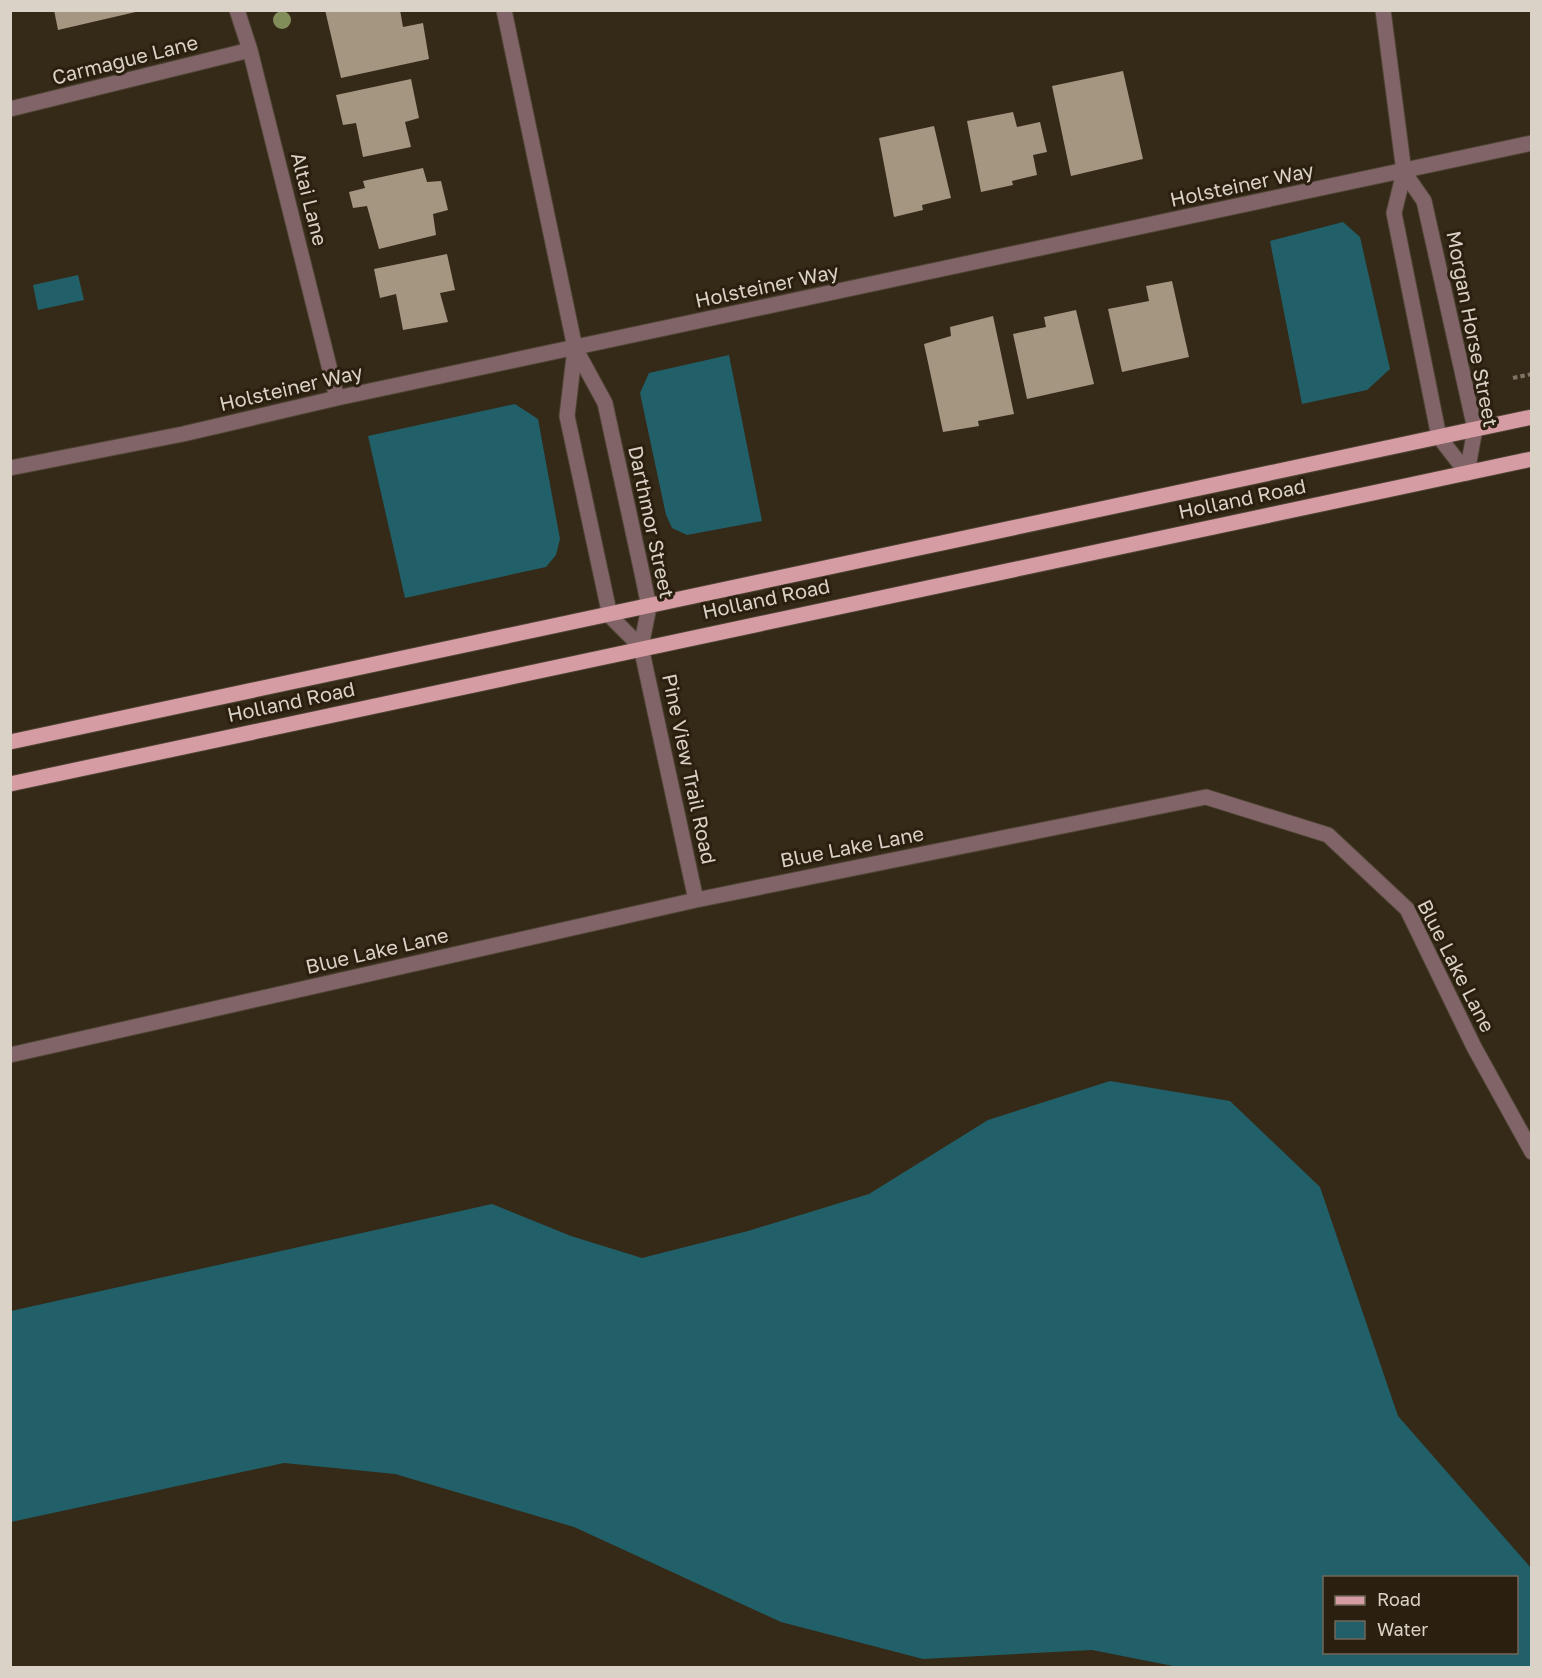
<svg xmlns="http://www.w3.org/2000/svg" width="1542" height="1678" font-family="'Golos Text',sans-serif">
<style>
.water{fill:#216068;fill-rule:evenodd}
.building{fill:#a59682}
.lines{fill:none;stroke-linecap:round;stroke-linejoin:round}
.minor-casing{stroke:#4f4434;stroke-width:17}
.major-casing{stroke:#4f4434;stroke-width:17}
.path{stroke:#7e7365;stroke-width:4;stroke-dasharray:4.5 3;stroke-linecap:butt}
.minor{stroke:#806467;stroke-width:15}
.major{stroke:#d59ca3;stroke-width:15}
.tree{fill:#818e59}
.labels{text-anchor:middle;stroke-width:6;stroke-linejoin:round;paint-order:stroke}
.street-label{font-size:20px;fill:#dad2c7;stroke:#2b200f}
</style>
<rect width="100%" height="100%" fill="#352918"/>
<!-- water -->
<path class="water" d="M1343,222l17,15 30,132 -23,21 -65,14 -32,-163z
M78,275l6,25 -46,10 -5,-25z
M729,355l33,166 -75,14 -15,-7 -6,-13 -26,-122 9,-20z
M515,404l23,15 22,120 -4,16 -10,12 -141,31 -37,-162z
M1110,1081l120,20 90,86 78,229 133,152v99l-348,1 -91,-18 -169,9 -142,-37 -207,-95 -179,-53 -111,-11 -273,59v-211l481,-107 79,32 71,22 106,-27 121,-37 119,-74zM1324,1578h192v74h-192z"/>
<!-- building -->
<path class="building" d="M54,10h85l1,1 -82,19z
M325,10h75l3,17 20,-4 6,36 -88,19z
M1123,71l20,88 -72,17 -19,-90z
M411,79l8,39 -14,4 6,25 -48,10 -7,-34 -13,2 -7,-30z
M1013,112l4,15 23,-5 7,30 -14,3 4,20 -25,6 1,4 -32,7 -14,-71z
M934,126l17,72 -29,7 1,5 -29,7 -15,-79z
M423,168l4,14 14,-1 7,29 -15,4 3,21 -57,14 -12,-43 -14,2 -4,-16 16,-4 -2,-7z
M447,254l8,36 -15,3 8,29 -45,8 -7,-36 -16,4 -6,-29z
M1172,281l17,76 -67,15 -14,-63 41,-8 -3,-15z
M1076,310l18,74 -67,15 -14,-65 33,-7 -2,-10z
M993,316l21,98 -36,7 1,5 -36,6 -19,-88 27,-8 -1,-9z"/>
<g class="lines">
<defs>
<path id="minor" d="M237,10l13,40 87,348
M504,10l71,338 30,55 37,170 7,34 -8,40 55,253
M1383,10l21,162 -10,41 45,224 28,36
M10,109l240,-59
M1404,172l20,29 51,228 -8,44
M575,348l-8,68 43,200 31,31
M10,468l173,-34 154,-36 1195,-255
M10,1055l686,-155 510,-103 122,38 79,74 67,138 58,105"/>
<path id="major" d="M10,742l1522,-325
M10,784l1522,-325"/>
</defs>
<!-- minor casing -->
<use href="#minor" class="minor-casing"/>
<!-- major casing -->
<use href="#major" class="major-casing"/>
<!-- path -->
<path class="path" d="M1513,378l19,-4"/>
<!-- minor -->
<use href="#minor" class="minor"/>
<!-- major -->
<use href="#major" class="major"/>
</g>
<!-- trees -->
<circle class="tree" cx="282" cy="20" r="9"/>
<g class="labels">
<!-- street labels -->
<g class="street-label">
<text transform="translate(125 60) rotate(-14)" y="7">Carmague Lane</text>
<text transform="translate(1242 185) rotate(-12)" y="7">Holsteiner Way</text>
<text transform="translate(309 199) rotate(76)" y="7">Altai Lane</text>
<text transform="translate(767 286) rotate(-12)" y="7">Holsteiner Way</text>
<text transform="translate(1472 329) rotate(79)" y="7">Morgan Horse Street</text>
<text transform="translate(291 388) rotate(-13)" y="7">Holsteiner Way</text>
<text transform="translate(1242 499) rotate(-12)" y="7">Holland Road</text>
<text transform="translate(651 522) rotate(78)" y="7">Darthmor Street</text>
<text transform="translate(766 599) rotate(-12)" y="7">Holland Road</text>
<text transform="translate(291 702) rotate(-12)" y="7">Holland Road</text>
<text transform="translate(689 769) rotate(78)" y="7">Pine View Trail Road</text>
<text transform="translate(852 847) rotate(-11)" y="7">Blue Lake Lane</text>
<text transform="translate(377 951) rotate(-13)" y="7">Blue Lake Lane</text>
<text transform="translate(1456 966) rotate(63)" y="7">Blue Lake Lane</text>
</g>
</g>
<!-- border -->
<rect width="1542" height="1678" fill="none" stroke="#dad2c7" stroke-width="24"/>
<!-- legend -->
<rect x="1323" y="1576" width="195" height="78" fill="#2b200f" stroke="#716759" stroke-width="1.5"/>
<rect x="1335" y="1596" width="30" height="9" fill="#d59ca3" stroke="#716759" stroke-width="1.5"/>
<text x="1377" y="1606" font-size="18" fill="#dad2c7">Road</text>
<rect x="1335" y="1621" width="30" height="18" fill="#216068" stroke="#716759" stroke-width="1.5"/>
<text x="1377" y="1636" font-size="18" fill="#dad2c7">Water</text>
</svg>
